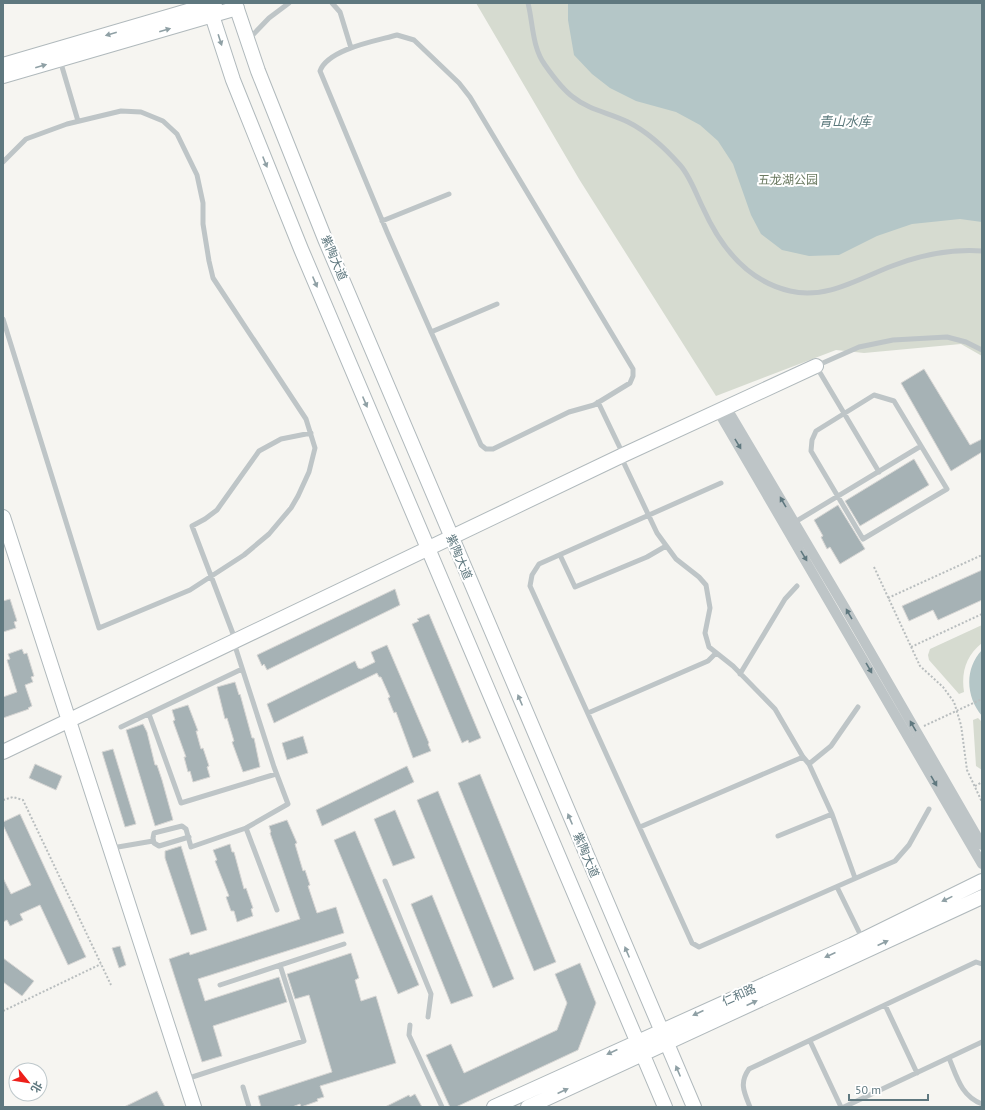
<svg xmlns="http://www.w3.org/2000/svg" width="985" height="1110" font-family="'PT Sans','Noto Sans SC',sans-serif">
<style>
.green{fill:#d6dbd0}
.water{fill:#b4c6c7}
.building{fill:#a6b2b5;stroke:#d7d6d4}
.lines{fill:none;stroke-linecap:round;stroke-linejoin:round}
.secondary-casing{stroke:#b0b9bc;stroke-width:16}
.path{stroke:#b8bdbe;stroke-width:2;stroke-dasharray:2 2;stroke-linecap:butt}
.lane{stroke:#bec5c7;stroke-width:5}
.street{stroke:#bec5c7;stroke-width:10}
.secondary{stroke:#fff;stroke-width:14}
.oneway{fill:#8fa0a5}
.oneway2{fill:#5f787f}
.labels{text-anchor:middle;stroke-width:4;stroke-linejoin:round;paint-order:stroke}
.park-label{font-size:12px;fill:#6c7b62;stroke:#fff}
.street-label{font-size:12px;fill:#5f787f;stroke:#fff}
.water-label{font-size:13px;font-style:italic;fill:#5a787b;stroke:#fff}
</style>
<rect width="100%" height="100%" fill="#f6f5f1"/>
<!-- green -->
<path class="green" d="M476,3h506v353l-21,-12 -97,9 -28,-3 -120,46 -137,-217z
M982,625v18c-16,13 -21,29 -18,49l-5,2 -30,-34 -1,-5 2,-6z
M978,718l4,4v48l-6,-4 -3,-46z"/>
<!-- water -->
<path class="water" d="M568,3h414v219l-22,-3 -48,5 -35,12 -38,19 -30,1 -27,-6 -21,-16 -10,-19 -18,-51 -15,-23 -18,-16 -24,-13 -40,-11 -26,-13 -18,-14 -18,-19 -6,-35z
M982,650v66c-16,-19 -18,-47 0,-66z"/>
<!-- building -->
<path class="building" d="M924,369l46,76 12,-6v13l-31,19 -50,-88z
M914,459l15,26 -69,41 -15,-25z
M838,505l27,44 -25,15 -10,-17 -3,2 -6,-12 2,-1 -9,-16z
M982,570v30l-44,20 -5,-10 -24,11 -7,-15z
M395,589l5,16 -133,65 -3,-6 -2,2 -5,-11z
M10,599l7,22 -3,1 2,6 -13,4v-31z
M429,614l52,124 -12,5 -1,-3 -6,3 -50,-119 7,-3 -2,-2z
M387,645l42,98 -1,1 3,7 -18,7 -17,-46 -2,1 -6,-15 2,-1 -9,-20h-2l-2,-4 -103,50 -7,-19 88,-43 3,7 3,1 14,-7 -4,-10z
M22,649l2,5 3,-1 7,23 -3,1 2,5 -8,3 7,21 -4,2 1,1 -26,9v-21l14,-5 -10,-32 3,-1 -2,-5z
M235,682l4,13 1,-1 12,44h2l6,29 -17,5 -11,-30 2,-1 -7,-23 -2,1 -8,-32z
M188,705l10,26h-2l5,18 2,-1 6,18 -2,1 3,10 -17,5 -3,-11 -2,1 -4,-15h2l-13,-36 2,-1 -3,-10z
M143,724l4,8 8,33h2l5,15 11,40 -18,6 -29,-96z
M303,736l5,17 -21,7 -5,-17z
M113,749l23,75 -11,3 -23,-75z
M35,764l27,12 -6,14 -27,-12z
M407,766l7,16 -92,44 -6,-16z
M480,774l76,188 -22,9 -76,-188z
M438,791l76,188 -21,9 -76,-188z
M395,810l20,48 -22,8 -19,-47z
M20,814l66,143 -18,8 -28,-60 -20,9 3,6 -13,6 -3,-6 -4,2v-44l8,16 20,-9 -28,-60v-3z
M287,820l10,23 -2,1 8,27 2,-1 5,15 -2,1 9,27 19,-6 8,26 -146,46 7,22 74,-24 8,25 -74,24 9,30 -20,6 -33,-103 20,-7 1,3 110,-36 -30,-86 1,-1 -2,-6z
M355,831l64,154 -21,9 -64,-154z
M230,844l2,8h2l10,37 2,-1 7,20 -2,1 2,7 -16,6 -3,-11h-3l-5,-14 3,-1 -14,-35 2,-1 -4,-10z
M181,846l26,84 -16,5 -26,-77v-7z
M432,895l41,101 -22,8 -40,-100z
M120,946l6,19 -7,3 -7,-20z
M351,953l8,25 -4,2 6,21 15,-5 20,67 -76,23 4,11 -7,2 1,2 -17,6 -1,-3 -8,3h-31l-3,-11 74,-24 -23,-77 -14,4 -8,-25z
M3,958l31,23 -12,15 -19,-14z
M580,963l16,40 -18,47 -122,57h-6l-24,-52 25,-11 13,29 93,-43 10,-27 -12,-29z
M157,1091l8,16h-41z
M415,1094l7,13h-37l24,-12 1,2z"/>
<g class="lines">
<defs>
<path id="secondary" d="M208,3l25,77 68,169 364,858
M235,3l23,68 67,168 369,868
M3,65l212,-62
M3,76l234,-68
M3,517l191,590
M3,752l618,-296 195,-90
M494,1107l358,-162 130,-64
M528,1107l454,-210"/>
</defs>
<!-- secondary casing -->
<use href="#secondary" class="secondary-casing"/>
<!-- path -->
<path class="path" d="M874,567l46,99 23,21 11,15 7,23 6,45 15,32
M888,598l94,-43
M911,647l71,-33
M924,726l58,-27
M975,786l7,-4
M3,800l10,-3 10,3 88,185
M3,1011l98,-47"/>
<!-- lane -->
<path class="lane" d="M332,3l8,9 11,36
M528,3c5,20 4,44 17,62 7,10 17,24 28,32 16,13 37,16 55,25 20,10 37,26 52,43 10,11 16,29 23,43 17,38 44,73 87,83 36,9 70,-13 102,-25 28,-11 60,-17 90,-15
M397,35l17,5 45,43 11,14 163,272v7l-3,7 -36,22 -25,7 -76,37h-7l-5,-4 -94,-213 -67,-161c8,-22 56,-30 77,-36z
M248,40l21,-22 20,-15
M60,60l18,61
M3,162l23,-23 41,-15 54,-13 20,1 22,9 14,13 20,41 6,28v21l6,37 4,17 93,141 9,29 -6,24 -11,24 -7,12 -22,26 -25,21 -54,35 -91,38 -96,-309
M382,221l67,-27
M431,332l66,-28
M874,395l20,6 53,88 -84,50 -52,-88 1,-11 4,-9z
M598,402l25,52
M621,457l36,76 19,26 23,18 7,8 4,23 -5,25 4,14 24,19 42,43 28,48 6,7 23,50 23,64
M879,472l-63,-106 43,-19 34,-7 54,-3 19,5 16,8
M721,483l-182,81 -7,11 -2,11 162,357 7,4 196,-86 14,-16 20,-36
M795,522l126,-76
M560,555l15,32 72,-30 19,-11
M235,639l-43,-113 13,-7 12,-9 42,-59 22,-12 30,-6
M740,674l45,-75 12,-13
M588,713l120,-52 7,-7
M149,714l32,89 95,-29
M121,727l121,-58
M809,764l22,-18 27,-39
M640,827l163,-70
M246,828l31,82
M778,836l54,-22
M189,837l-30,9 -5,-3 -1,-5 1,-5 28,-7 4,3 5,18 55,-19 42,-24 -14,-37 -40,-124
M112,848l41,-7
M385,881l46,113 -3,23
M837,887l25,51
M220,985l124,-41
M885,1005l32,68
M410,1025l-1,10 33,72
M810,1041l31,66
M949,1058c8,19 12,38 33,46
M186,1079l118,-38 -24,-76
M243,1087l6,20
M750,1107c-6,-15 -11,-24 -1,-38l227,-107 6,2
M844,1107l138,-65"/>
<!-- street -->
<path class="street" d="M726,407l119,201 137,237
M718,411l264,453"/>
<!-- secondary -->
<use href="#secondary" class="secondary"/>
</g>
<!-- one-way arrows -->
<defs><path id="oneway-solid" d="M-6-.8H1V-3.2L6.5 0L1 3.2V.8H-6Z"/></defs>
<g class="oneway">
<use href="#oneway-solid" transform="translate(165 30) rotate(-16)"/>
<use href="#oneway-solid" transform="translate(111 34) rotate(164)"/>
<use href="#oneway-solid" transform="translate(220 40) rotate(72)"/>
<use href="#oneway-solid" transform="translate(41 66) rotate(-16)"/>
<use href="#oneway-solid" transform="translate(265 162) rotate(68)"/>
<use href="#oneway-solid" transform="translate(315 282) rotate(67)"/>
<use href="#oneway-solid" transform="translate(365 402) rotate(67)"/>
<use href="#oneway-solid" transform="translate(520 700) rotate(-113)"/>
<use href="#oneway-solid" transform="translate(570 819) rotate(-113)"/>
<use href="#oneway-solid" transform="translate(947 899) rotate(154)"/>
<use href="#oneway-solid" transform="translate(883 943) rotate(-25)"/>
<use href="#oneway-solid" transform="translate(627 952) rotate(-113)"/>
<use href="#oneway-solid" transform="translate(830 955) rotate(156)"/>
<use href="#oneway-solid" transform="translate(752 1003) rotate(-25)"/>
<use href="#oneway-solid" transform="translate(698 1013) rotate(156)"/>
<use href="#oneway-solid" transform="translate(612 1052) rotate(155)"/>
<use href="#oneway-solid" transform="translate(678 1071) rotate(-113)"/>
<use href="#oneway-solid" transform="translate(563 1091) rotate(-25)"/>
</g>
<g class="oneway2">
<use href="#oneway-solid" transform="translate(738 444) rotate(59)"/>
<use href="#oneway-solid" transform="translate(783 502) rotate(-120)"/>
<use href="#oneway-solid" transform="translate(804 556) rotate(59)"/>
<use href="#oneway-solid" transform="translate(849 614) rotate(-120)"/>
<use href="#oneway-solid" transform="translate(869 668) rotate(60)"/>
<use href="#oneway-solid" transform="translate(913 726) rotate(-120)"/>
<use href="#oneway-solid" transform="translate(934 781) rotate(60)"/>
</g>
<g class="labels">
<!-- park labels -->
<g class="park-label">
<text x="788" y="184">五龙湖公园</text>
</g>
<!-- street labels -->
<g class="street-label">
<text transform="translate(334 258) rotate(67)" y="4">紫陶大道</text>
<text transform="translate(459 557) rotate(67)" y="4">紫陶大道</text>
<text transform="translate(586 855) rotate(67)" y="4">紫陶大道</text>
<text transform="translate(739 995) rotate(-24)" y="4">仁和路</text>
</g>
<!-- water labels -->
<g class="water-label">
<text x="845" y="126">青山水库</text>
</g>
</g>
<!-- border -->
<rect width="985" height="1110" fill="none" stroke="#5f787f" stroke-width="8"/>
<!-- north arrow -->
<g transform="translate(28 1082) rotate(120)"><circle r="19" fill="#ffffff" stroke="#bfc9cc"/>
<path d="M0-3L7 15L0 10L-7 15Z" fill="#ed1f1a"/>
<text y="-6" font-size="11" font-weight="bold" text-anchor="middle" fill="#5f787f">北</text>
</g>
<!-- scale -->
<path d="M849 1094v6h79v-6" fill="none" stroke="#5f787f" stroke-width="2"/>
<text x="855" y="1094" font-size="12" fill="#5f787f" stroke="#ffffff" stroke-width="3" paint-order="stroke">50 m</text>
</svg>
